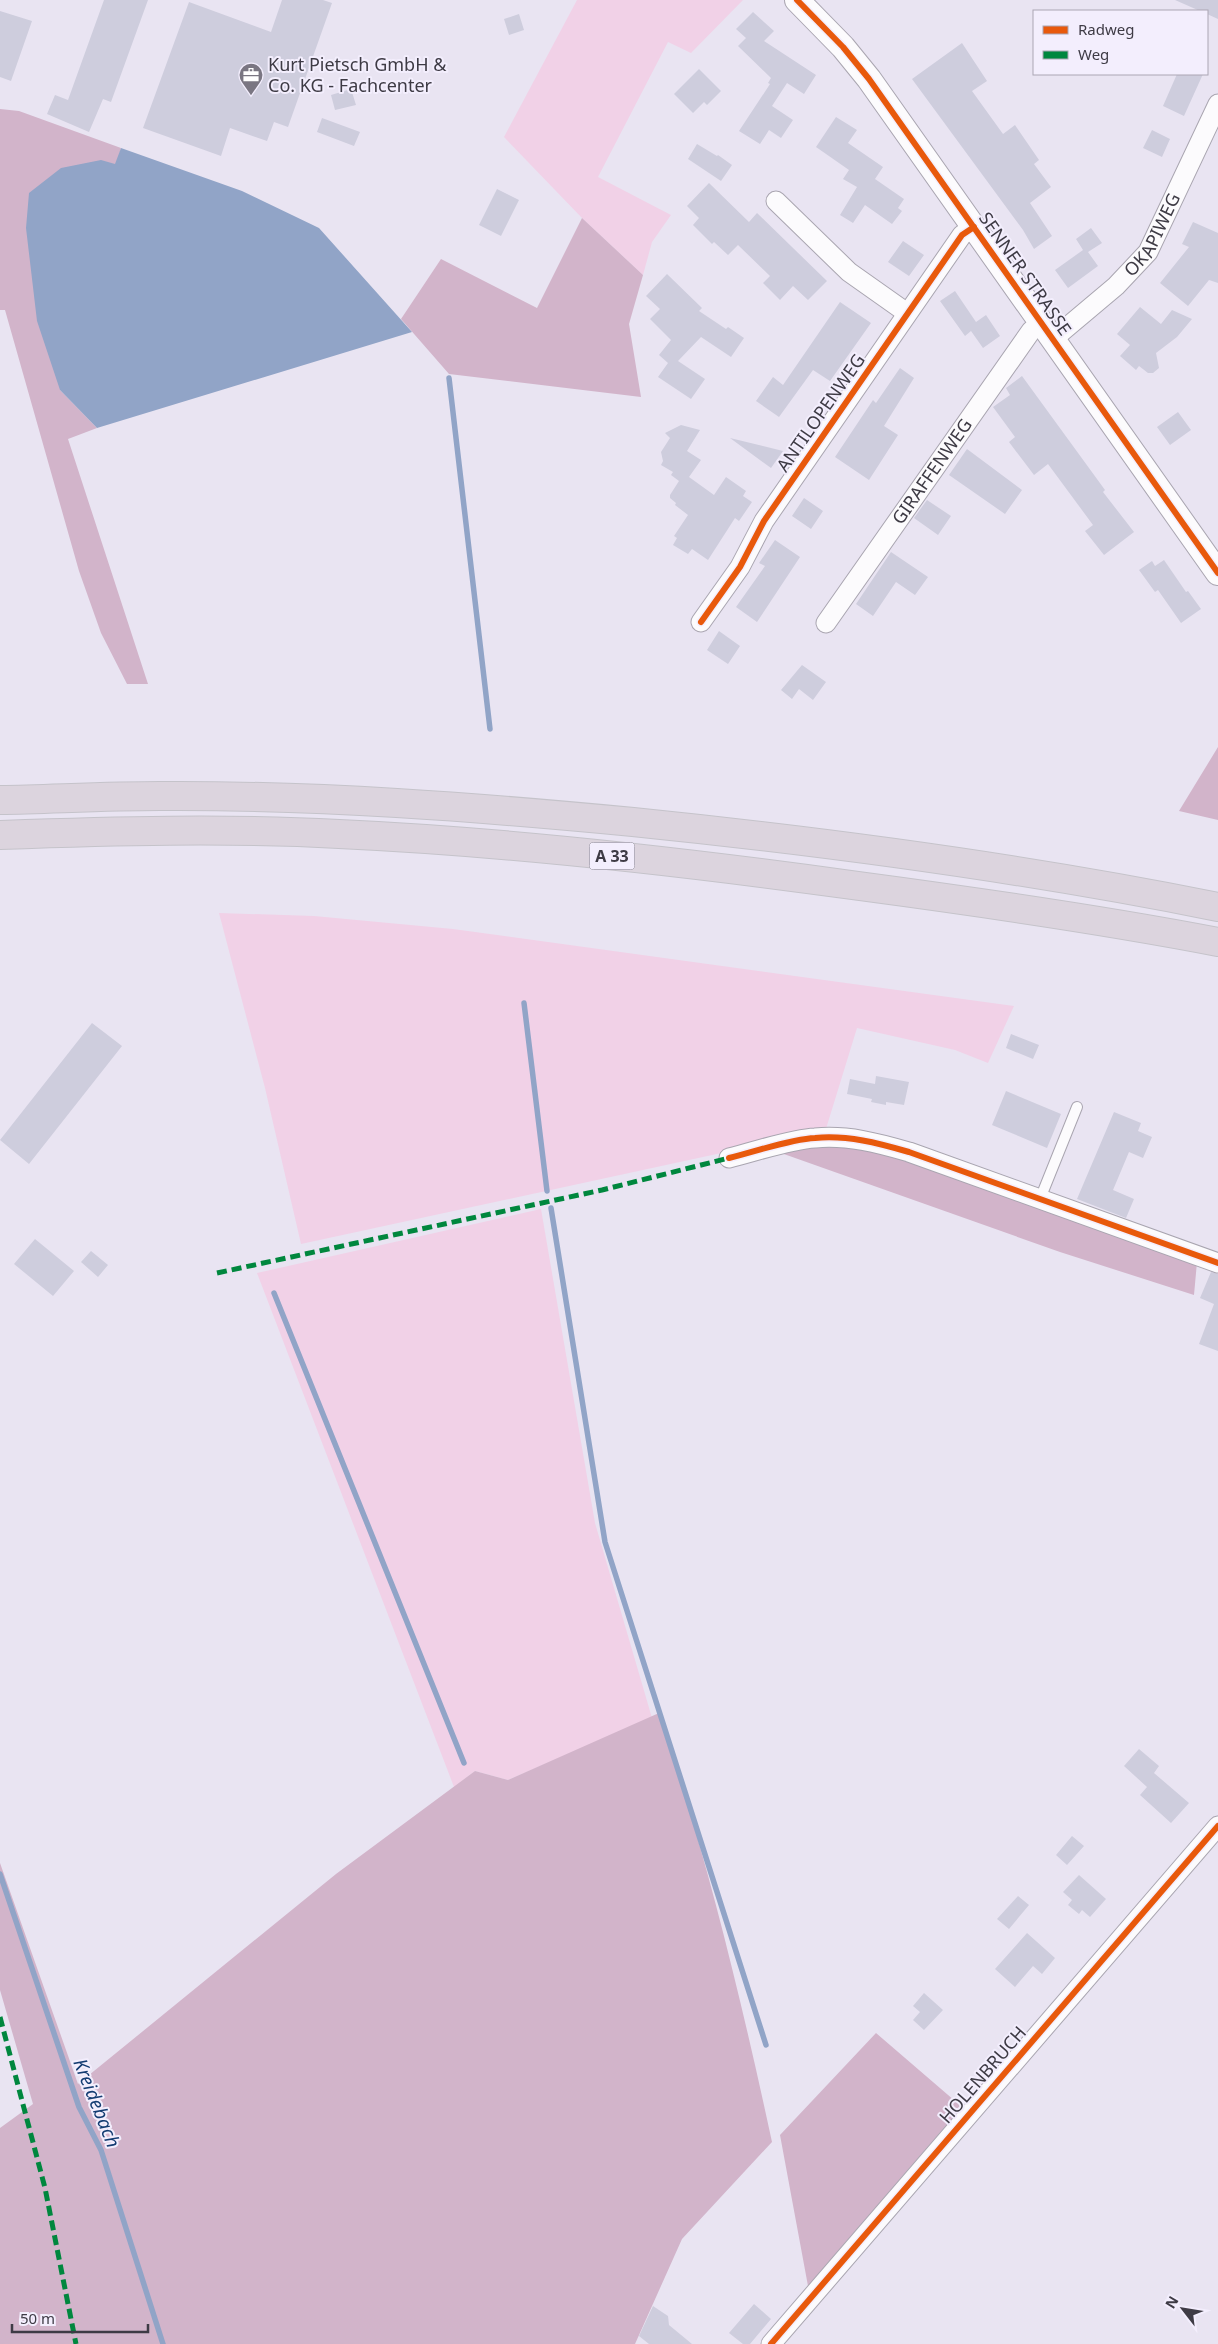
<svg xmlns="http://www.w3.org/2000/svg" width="1218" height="2344" font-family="'Noto Sans',sans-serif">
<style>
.green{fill:#f1d1e7}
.forest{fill:#d2b4ca}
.water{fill:#91a4c7}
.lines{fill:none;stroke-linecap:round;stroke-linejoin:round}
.stream{stroke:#91a4c7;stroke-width:5.5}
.building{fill:#cecddd}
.service-casing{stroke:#a9a5b0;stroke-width:12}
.minor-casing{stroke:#a9a5b0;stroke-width:21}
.tertiary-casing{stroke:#a9a5b0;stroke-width:26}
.motorway-casing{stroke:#c5c3ca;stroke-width:30}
.service{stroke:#fcfbfd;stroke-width:10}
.minor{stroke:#fcfbfd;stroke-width:19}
.tertiary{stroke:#fcfbfd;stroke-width:24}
.motorway{stroke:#dcd4de;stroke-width:28}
.quiet{stroke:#00873e;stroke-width:5;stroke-dasharray:10 5;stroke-linecap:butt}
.cycleway-casing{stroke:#f3eefd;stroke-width:9}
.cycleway{stroke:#e8590c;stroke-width:6}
.labels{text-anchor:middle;stroke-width:4;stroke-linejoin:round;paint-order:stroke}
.shield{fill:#f3eefd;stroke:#74717c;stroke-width:1}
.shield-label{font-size:16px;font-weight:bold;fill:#3e3b45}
.poi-label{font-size:18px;fill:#3e3b45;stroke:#f3eefd;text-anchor:start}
.street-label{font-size:18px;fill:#3e3b45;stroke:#f3eefd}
.water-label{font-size:19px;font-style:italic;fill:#143c72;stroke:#f3eefd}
</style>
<rect width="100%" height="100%" fill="#e9e4f2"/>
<!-- green -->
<path class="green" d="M577,0h166l-52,53 -23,-11 -70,135 73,38 -19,27 -9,33 -61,-57 -78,-81z
M219,913l95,3 139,13 561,77 -26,57 -33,-13 -98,-22 -32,104 -11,1 -513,111 -36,-156z
M541,1209l54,314 57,195 -144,62 -33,-9 -21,16 -197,-514z"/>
<!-- forest -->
<path class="forest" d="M0,109l19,2 102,37 -61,242 37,38 -29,11 80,245h-21l-26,-51 -22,-62 -74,-261h-5z
M582,218l61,57 -14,49 12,73 -192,-23 -48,-55 40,-60 96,49z
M1218,747v73l-39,-9z
M815,1143l52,2 330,117 -3,33 -134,-43 -279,-99z
M659,1713c47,141 82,285 113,429l-90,97 -47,105h-635v-216l33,-24 -33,-114v-127l78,221 258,-210 139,-103 33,9z
M876,2033l86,74 -154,179 -28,-151z"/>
<!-- water -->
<path class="water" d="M121,148l121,43 77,37 93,104 -315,96 -37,-38 -23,-69 -11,-93 3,-35 32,-25 40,-8 14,4z"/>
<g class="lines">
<!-- stream -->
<path class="stream" d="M449,378l41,351
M524,1003l23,188
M551,1208l54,334 161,503
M274,1293l190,470
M0,1874l79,233 22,43 62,194"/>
</g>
<!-- building -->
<path class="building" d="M104,0h44l-37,102 -8,-3 -14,33 -42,-18 8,-19 13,5z
M282,0h41l9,3 -44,124 -14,-5 -7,19 -37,-13 -9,28 -78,-28 46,-126 82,30z
M1175,0h43v19l-11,-5v-3h-7z
M0,11l32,10 -21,60 -11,-4z
M753,12l21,19 -10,10 52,34 -12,19 -17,-11 -15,23 21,14 -12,18 -12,-8 -9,14 -21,-13 31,-47 -2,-1 3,-5 -33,-32 8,-8 -10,-9z
M519,14l5,16 -15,5 -5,-16z
M962,43l25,38 -15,10 31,43 12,-9 24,35 -5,4 17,23 -21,16 22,33 -18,13 -11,-19 -111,-151z
M699,69l22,22 -14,14 -3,-3 -11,11 -19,-19z
M1177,74h26l-19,42 -21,-10z
M351,89l5,16 -21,5 -4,-15z
M836,117l21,13 -9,13 35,24 -8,12 29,20 -6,9 4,3 -10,13 -27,-19 -12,18 -13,-8 17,-28 -14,-8 6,-9 -33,-23z
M322,118l38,14 -6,14 -37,-14z
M1152,130l18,9 -8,18 -19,-9z
M697,144l20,12 1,-1 14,10 -11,16 -33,-22z
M709,183l40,39 8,-9 70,68 -19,19 -15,-14 -13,14 -17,-17 7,-7 -32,-31 -10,10 -14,-13 -2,2 -19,-19 6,-7 -12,-12z
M497,189l22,11 -18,36 -22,-11z
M1193,222l25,11v50l-9,-3 -21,26 -28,-23 29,-36 -7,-3z
M1091,228l11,15 -14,9 10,14 -30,22 -13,-18 28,-20 -7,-11z
M903,241l21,14 -15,21 -21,-14z
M667,274l35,34 -3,3 27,18 2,-2 16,11 -13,19 -30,-20 -23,24 27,18 -14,20 -33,-22 10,-14 -9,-8 12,-15 -21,-21 10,-10 -14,-13z
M955,291l21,31 10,-7 14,21 -17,12 -12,-17 -6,5 -25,-35z
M840,302l31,21 -41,58 -17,-11 -34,47 -23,-16 17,-24 10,8z
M1140,307l21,17 11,-14 20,9 -15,18 -21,16 3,15 -6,5h-5l-9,-7 -3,4 -16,-14 10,-11 -13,-11z
M900,368l14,10 -30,48 14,9 -29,45 -34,-23 38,-57 3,3z
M1022,376l83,114 -2,2 31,40 -30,23 -19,-24 8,-6 -45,-61 -14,11 -25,-33 6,-5 -22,-30 17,-12 -4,-7z
M1178,412l13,18 -21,15 -13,-18z
M681,425l19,5 -13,21 14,9 -12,17 25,18 12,-18 20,14 -3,5 9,6 -13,19 -4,-3 -27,42 -16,-11 -4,5 -15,-9 4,-7 -3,-2 14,-21 -13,-10 1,-2 -6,-5v-3l9,-14 -8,-6 2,-3 -12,-7 2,-4 -2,-9 9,-14 -5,-5z
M730,438l53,13 -12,17z
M967,449l55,41 -17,24 -56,-39z
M804,498l19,13 -12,18 -19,-13z
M927,500l24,16 -13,19 -24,-17z
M775,540l25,17 -43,65 -21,-15 29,-41 -6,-3z
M891,552l37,25 -13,18 -19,-13 -23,34 -17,-12z
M1164,560l22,32 2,-1 13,18 -20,14 -23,-33 -3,2 -16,-22 13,-9 3,5z
M719,631l21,15 -12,18 -21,-14z
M802,665l24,17 -13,18 -14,-11 -7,10 -11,-9z
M92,1023l30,23 -93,118 -29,-24z
M1011,1034l28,11 -6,14 -27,-11z
M876,1076l33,6 -5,23 -18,-3v3l-15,-3 1,-3 -25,-5 3,-15 25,5z
M1006,1091l55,23 -14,34 -55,-23z
M1114,1112l27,11 -3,8 14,6 -9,21 -14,-6 -16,38 21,9 -8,19 -49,-19z
M35,1239l39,32 -21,25 -39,-32z
M91,1251l17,14 -10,12 -17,-15z
M1211,1272l7,2v77l-19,-7 15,-40 -14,-6z
M1139,1749l20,17 -5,7 35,30 -18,20 -31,-28 7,-8 -23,-21z
M1072,1836l12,10 -17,19 -11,-10z
M1079,1875l27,24 -16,18 -8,-7 -3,4 -11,-9 4,-5 -9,-8z
M1018,1896l11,9 -20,24 -12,-10z
M1027,1933l28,25 -13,16 -9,-8 -18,21 -20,-18z
M924,1993l19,17 -19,20 -11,-10 7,-8 -7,-6z
M754,2304l17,15 -21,25h-7l-14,-11z
M653,2306l15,10 1,9 23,19h-43l-10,-8z"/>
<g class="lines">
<defs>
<path id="service" d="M1040,1199l37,-92"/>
<g id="minor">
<path d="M776,201l73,71 58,41"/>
<path id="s1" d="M1053,339l63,-53 32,-34 70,-148"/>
<path d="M701,622l39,-55 24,-46 198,-286 12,-8"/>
<path id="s2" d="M826,623l205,-292 10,-8"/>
<path d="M729,1158c25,-6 62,-19 86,-20 33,-3 63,5 94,14l309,111"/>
<path d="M771,2344l447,-518"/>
</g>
<path id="tertiary" d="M797,0l46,47 26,32 349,494"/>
<path id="motorway" d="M0,800c53,-1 107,-4 160,-4 158,-1 316,11 473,26 196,20 392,46 585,85
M0,835c113,-4 226,-7 339,-1 174,8 347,28 520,52 120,16 240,33 359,56"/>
</defs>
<!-- service casing -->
<use href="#service" class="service-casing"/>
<!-- minor casing -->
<use href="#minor" class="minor-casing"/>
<!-- tertiary casing -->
<use href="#tertiary" class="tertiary-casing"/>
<!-- motorway casing -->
<use href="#motorway" class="motorway-casing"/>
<!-- service -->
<use href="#service" class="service"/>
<!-- minor -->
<use href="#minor" class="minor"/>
<!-- tertiary -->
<use href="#tertiary" class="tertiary"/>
<!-- motorway -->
<use href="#motorway" class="motorway"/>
<!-- quiet -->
<path class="quiet" d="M217,1273l385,-83 127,-32
M0,2017l45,171 31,156"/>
<defs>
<path id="cycleway" d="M797,0l46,47 26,32 349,494
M701,622l39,-55 24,-46 198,-286 12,-8
M729,1158c25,-6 62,-19 86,-20 33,-3 63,5 94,14l309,111
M771,2344l447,-518"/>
</defs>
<!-- cycleway casing -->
<use href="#cycleway" class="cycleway-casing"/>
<!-- cycleway -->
<use href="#cycleway" class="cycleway"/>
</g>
<!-- icons -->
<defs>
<symbol id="office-pin" viewBox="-11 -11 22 30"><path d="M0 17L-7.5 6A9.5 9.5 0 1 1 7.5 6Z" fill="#7a7682" stroke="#f3eefd"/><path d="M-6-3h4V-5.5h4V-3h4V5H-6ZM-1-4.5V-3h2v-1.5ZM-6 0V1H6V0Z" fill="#fff"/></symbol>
</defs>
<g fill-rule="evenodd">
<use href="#office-pin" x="237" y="61" width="28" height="38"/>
</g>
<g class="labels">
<!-- shield labels -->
<rect class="shield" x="589.5" y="842.5" width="45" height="27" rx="4"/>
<g class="shield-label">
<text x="612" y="862">A 33</text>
</g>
<!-- poi labels -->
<g class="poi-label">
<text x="268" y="71">Kurt Pietsch GmbH &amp;<tspan x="268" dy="21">Co. KG - Fachcenter</tspan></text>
</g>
<!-- street labels -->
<g class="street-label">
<text dy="6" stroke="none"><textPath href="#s1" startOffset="146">OKAPIWEG</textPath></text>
<text transform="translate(1025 274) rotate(55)" y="6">SENNER STRASSE</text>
<text transform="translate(821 413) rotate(-55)" y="6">ANTILOPENWEG</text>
<text dy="6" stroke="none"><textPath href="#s2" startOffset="185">GIRAFFENWEG</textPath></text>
<text transform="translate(983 2075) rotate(-49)" y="6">HOLENBRUCH</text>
</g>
<!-- water labels -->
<g class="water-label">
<text transform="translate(97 2103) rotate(68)" y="7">Kreidebach</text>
</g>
</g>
<!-- legend -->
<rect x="1033" y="10" width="175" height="65" fill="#f3eefd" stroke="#aba6b3"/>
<rect x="1043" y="26" width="25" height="8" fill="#e8590c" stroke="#aba6b3"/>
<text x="1078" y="35" font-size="15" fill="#3e3b45">Radweg</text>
<rect x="1043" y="51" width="25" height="8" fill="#00873e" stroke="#aba6b3"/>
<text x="1078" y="60" font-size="15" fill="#3e3b45">Weg</text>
<!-- north arrow -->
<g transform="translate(1183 2309) rotate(301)" stroke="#f3eefd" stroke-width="4" paint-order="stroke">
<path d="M0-4L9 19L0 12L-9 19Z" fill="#3e3b45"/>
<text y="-8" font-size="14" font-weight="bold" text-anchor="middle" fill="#3e3b45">N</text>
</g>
<!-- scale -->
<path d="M12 2324v8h136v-8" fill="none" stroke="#3e3b45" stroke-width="2.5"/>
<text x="20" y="2324" font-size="15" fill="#3e3b45" stroke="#f3eefd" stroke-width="4" paint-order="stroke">50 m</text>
</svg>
